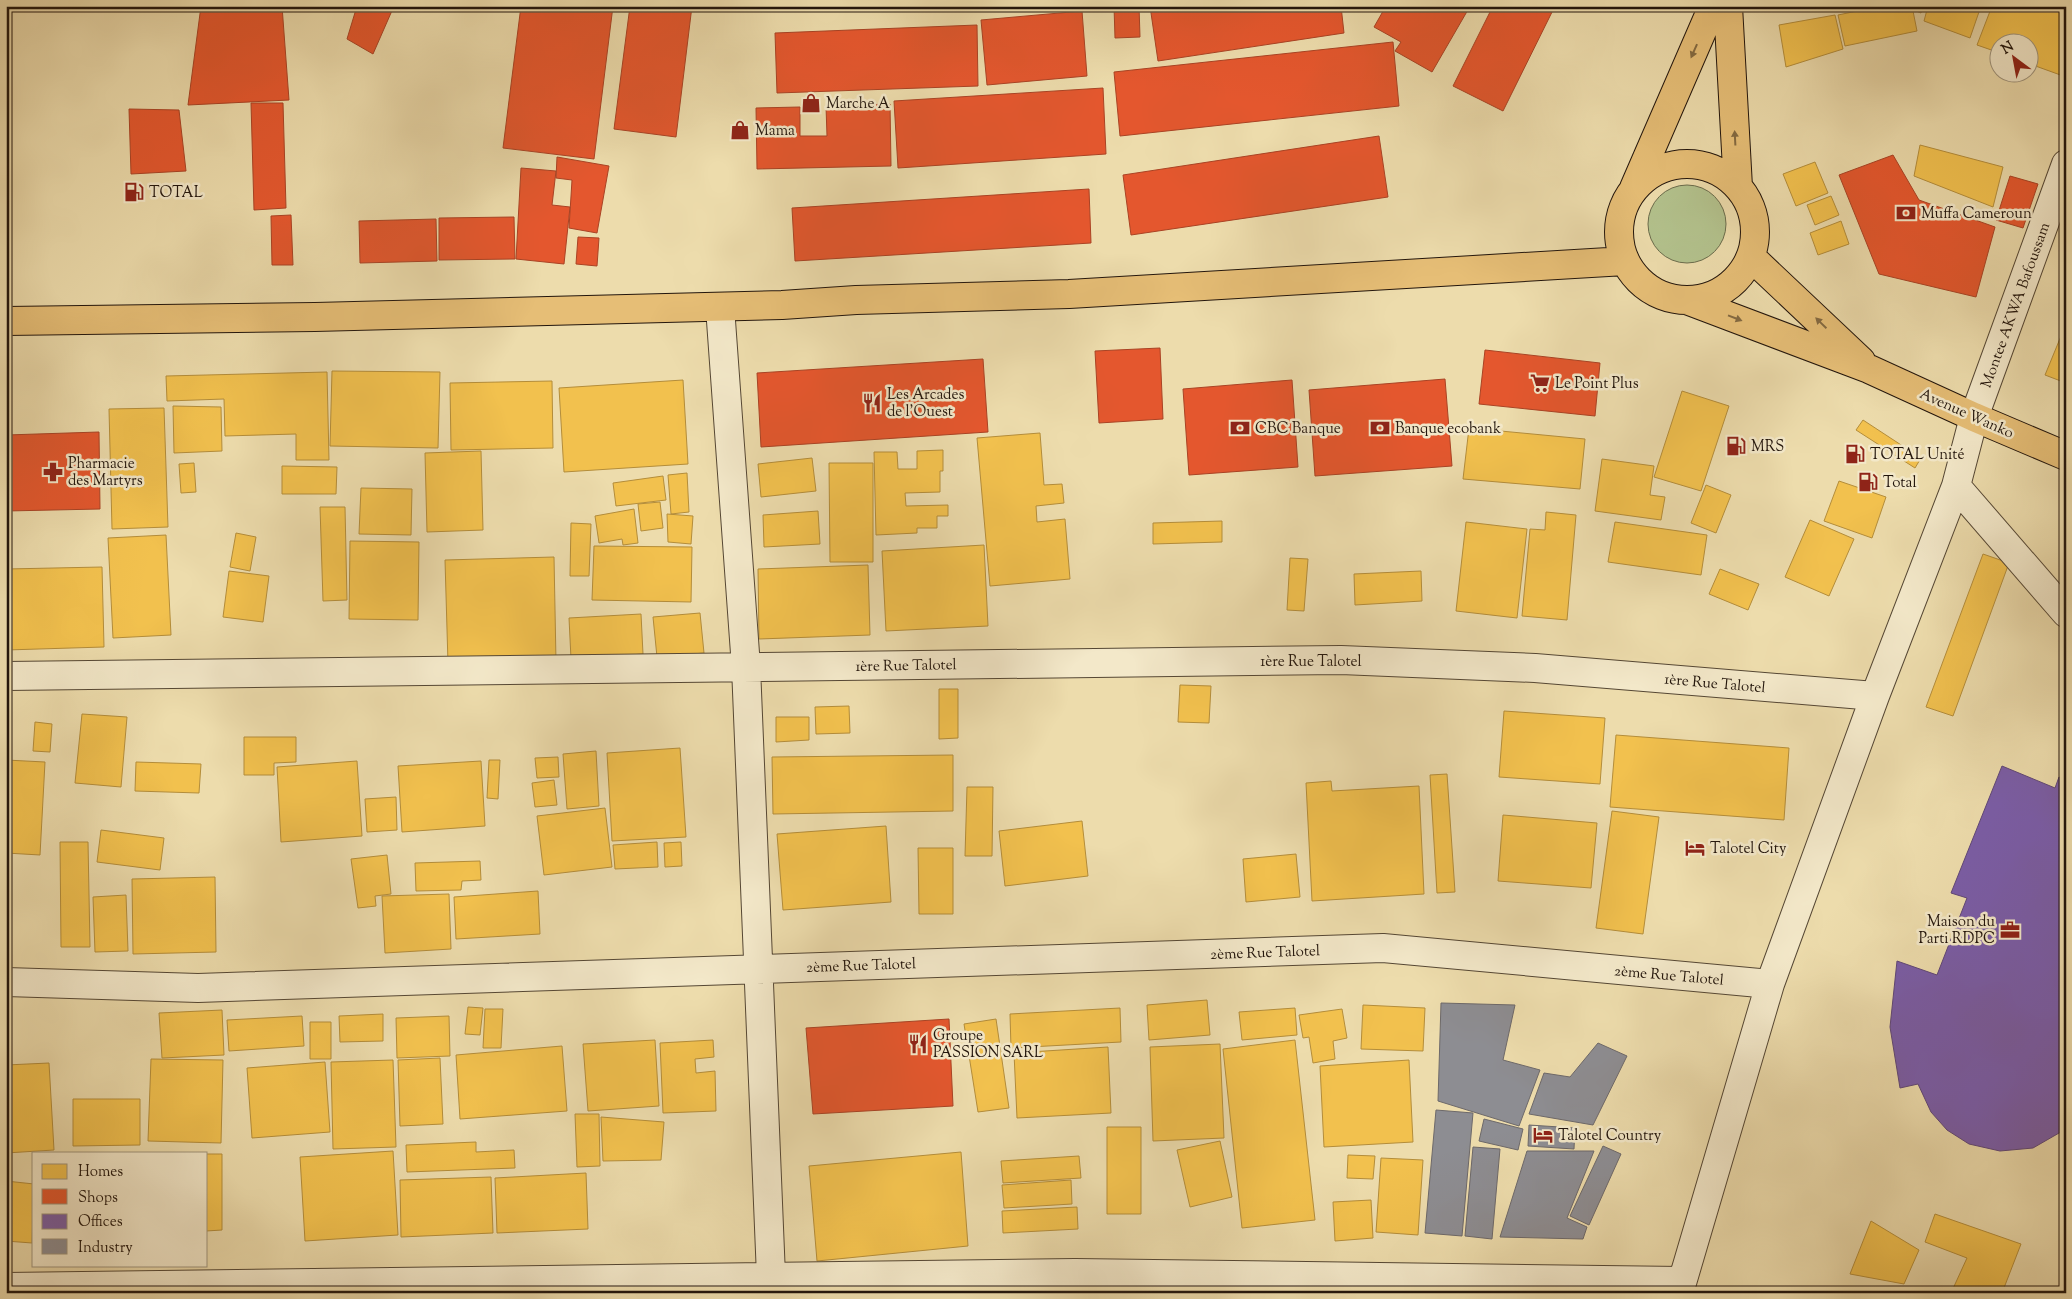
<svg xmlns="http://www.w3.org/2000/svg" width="2072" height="1299" font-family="'Sorts Mill Goudy',serif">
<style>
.green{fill:#b3c28d;stroke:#6a6c4c}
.homes{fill:#f2c14e;stroke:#b48d3a}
.shops{fill:#e4572e;stroke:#aa4324}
.offices{fill:#7b5ea7;stroke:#604878}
.industry{fill:#8d8d92;stroke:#6d696a}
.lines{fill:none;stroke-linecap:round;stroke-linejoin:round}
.street-casing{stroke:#554734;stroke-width:30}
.highway-casing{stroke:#22150c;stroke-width:30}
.street{stroke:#f3e8c9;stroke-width:28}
.highway{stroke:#e6be76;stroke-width:28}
.oneway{fill:#846a41}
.labels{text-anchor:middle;stroke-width:5;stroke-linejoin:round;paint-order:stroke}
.poi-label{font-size:15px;fill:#22150c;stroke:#f3e8c9;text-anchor:start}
.street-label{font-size:15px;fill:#22150c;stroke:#f3e8c9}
</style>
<rect width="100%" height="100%" fill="#eddcac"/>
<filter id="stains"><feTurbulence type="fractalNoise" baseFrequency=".004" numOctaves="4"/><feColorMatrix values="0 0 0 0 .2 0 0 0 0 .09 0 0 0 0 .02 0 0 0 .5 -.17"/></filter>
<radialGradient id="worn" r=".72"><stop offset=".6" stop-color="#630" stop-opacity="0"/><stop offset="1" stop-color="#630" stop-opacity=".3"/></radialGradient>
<!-- green -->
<path class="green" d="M1648 224a39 39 0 1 1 78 0a39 39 0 1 1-78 0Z"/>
<!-- homes -->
<path class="homes" d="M1881,6h31l5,25 -72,15 -7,-31z
M1914,6h9l-2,7 -5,-2z
M1928,6h53l-11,32 -46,-17z
M1992,6h74v71l-36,-13v-22h-30v11l-23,-8z
M1835,15l8,34 -57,18 -7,-42z
M1920,145l83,22 -10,40 -79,-31z
M1815,162l13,31 -32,13 -13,-32z
M1831,196l8,19 -24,10 -8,-20z
M1841,221l8,23 -31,11 -8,-22z
M2066,324v59l-21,-8z
M332,371l108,1 -2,76 -108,-2z
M327,372l2,88h-33v-26l-71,2 -1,-37 -57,2 -1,-25z
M683,380l5,84 -124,8 -5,-84z
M552,381l1,67 -102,2 -1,-67z
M1682,391l47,15 -28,85 -47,-14z
M173,406l48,1 1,44 -48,2z
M164,408l4,119 -56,2 -3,-120z
M1863,420l58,38 -6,10 -59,-38z
M1469,428l116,11 -5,50 -117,-10z
M1040,433l4,52 18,-1 2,19 -28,3 1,16 28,-3 5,60 -80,7 -13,-148z
M943,450v21h-3v21l-35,1 1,13 42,-1v11h-11v12h-20v5l-41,2 -2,-83h23l1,17h19v-18z
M481,451l2,79 -56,2 -2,-79z
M812,458l4,33 -55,6 -3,-33z
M1602,459l52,7 -4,29 15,2 -4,23 -66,-9z
M194,463l2,29 -15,1 -2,-29z
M829,463h44v99h-43z
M282,466l55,1 -1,27h-54z
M687,473l2,39 -18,2 -3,-39z
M663,476l3,24 -50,6 -3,-23z
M1839,481l47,16 -14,41 -48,-17z
M1706,485l25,10 -15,38 -25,-10z
M361,488l51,1 -1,46 -52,-1z
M660,502l3,26 -22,3 -3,-27z
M320,507h25l2,93 -24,1z
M634,509l4,34 -15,2 -1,-6 -23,4 -4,-27z
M818,511l2,33 -56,3 -1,-32z
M1546,512l30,3 -9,105 -45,-4 8,-87 15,1z
M667,514l26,2 -2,28 -23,-2z
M1810,520l44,19 -25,57 -44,-19z
M1222,521v21l-69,2v-21z
M1466,522l61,7 -10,89 -61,-7z
M1615,522l92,13 -6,40 -93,-13z
M571,523l20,1 -2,52h-19z
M236,533l20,4 -6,34 -20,-4z
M166,535l5,100 -58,3 -5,-100z
M350,541l69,1 -1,78 -69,-1z
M984,545l4,81 -102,5 -4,-80z
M594,546l98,1 -1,55 -99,-2z
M1983,554l26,9 -56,153 -27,-9z
M554,557l2,105 -108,2 -3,-104z
M1290,558l18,1 -4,52 -17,-1z
M868,565l2,70 -111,4 -1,-70z
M102,567l2,80 -98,3v-81z
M1720,569l39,15 -11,26 -39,-16z
M229,571l40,5 -6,46 -40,-5z
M1421,571l1,30 -67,4 -1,-31z
M700,613l4,40 -47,4 -4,-40z
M641,614l2,40 -72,5 -2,-41z
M1180,685l31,1 -2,37 -31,-1z
M939,689h19v49l-19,1z
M849,706l1,27 -34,1 -1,-27z
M1504,711l101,7 -5,66 -101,-7z
M82,714l45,3 -6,70 -46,-4z
M776,717h33v23l-33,2z
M35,722l17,2 -2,28 -17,-1z
M1616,735l173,13 -5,72 -174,-13z
M244,737h52v25l-22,1v12h-30z
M680,748l6,89 -74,4 -5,-88z
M596,751l3,55 -32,3 -4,-55z
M953,755v56l-180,3 -1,-57z
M558,757l1,20 -22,1 -2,-20z
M6,760l39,2 -5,93 -34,-2z
M489,760h11l-2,39 -11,-1z
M357,761l5,75 -81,6 -4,-75z
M481,761l4,65 -83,6 -4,-66z
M136,762l65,2 -2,29 -64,-2z
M1447,774l8,118 -18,1 -7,-118z
M554,780l3,25 -22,2 -3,-24z
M1331,781l1,10 87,-5 5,108 -112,7 -6,-118z
M967,787h26l-1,69h-27z
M396,797l1,33 -30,2 -2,-33z
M605,808l7,59 -68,8 -7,-59z
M1612,811l47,6 -16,117 -47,-6z
M1503,815l94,8 -6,65 -93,-7z
M1082,821l6,55 -83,10 -6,-55z
M886,826l5,76 -108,8 -6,-76z
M101,830l63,8 -4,32 -63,-8z
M60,842h28l2,105h-29z
M657,842l1,25 -43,2 -2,-24z
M681,842l1,24 -17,1 -1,-24z
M918,848h35v66h-34z
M1296,854l4,43 -54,5 -3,-43z
M387,855l4,39 -16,2 1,10 -18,2 -7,-49z
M480,861l1,19 -19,1 -1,9 -45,1 -1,-28z
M215,877l1,75 -83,2 -1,-75z
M538,891l2,43 -84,5 -2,-42z
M449,894l2,55 -66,4 -3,-57z
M126,895l2,56 -33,1 -2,-55z
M1207,1000l3,35 -61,5 -2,-35z
M1363,1005l62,3 -2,43 -62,-2z
M468,1007l15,1 -3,27 -15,-1z
M1120,1008l1,34 -110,6 -1,-34z
M1295,1008l2,27 -55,5 -3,-28z
M485,1009h18l-2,39h-18z
M1342,1009l5,29 -14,3 2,18 -22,4 -4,-26 -6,1 -4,-23z
M222,1010l2,45 -62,3 -3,-45z
M383,1014v27l-43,1 -1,-26z
M302,1016l2,30 -75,5 -2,-31z
M449,1016l1,40 -53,2 -1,-40z
M996,1019l13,89 -31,4 -14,-88z
M310,1022h21v37h-21z
M655,1040l4,66 -71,5 -5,-67z
M713,1040l1,17 -19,2 1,14 19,-2 1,40 -53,2 -3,-70z
M1295,1040l20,180 -73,8 -19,-179z
M1220,1044l4,94 -71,3 -3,-94z
M562,1046l5,65 -107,8 -4,-64z
M1108,1047l3,66 -94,5 -3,-65z
M440,1058l3,66 -43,2 -2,-66z
M151,1059l72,1 -2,83 -73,-2z
M393,1060l3,87 -63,2 -2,-87z
M1409,1060l4,82 -89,5 -4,-81z
M325,1062l5,70 -78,6 -5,-70z
M49,1063l5,87 -48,3v-88z
M73,1099h67v46l-67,1z
M575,1114h24l1,52 -23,1z
M601,1117l63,5 -3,38 -58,1z
M1107,1127h34v87h-34z
M1220,1141l12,56 -42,10 -13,-57z
M476,1142v10l38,-2 1,18 -108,4 -1,-27z
M393,1151l5,84 -93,6 -5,-84z
M961,1152l7,94 -151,15 -8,-95z
M206,1154h16v76l-16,1z
M1348,1155l27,1 -2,23 -26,-1z
M1079,1156l2,22 -78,5 -2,-22z
M1381,1158l42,2 -5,75 -42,-3z
M586,1173l2,56 -91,4 -2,-55z
M491,1177l2,56 -92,4 -1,-57z
M1071,1180l1,24 -68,4 -2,-23z
M6,1181l28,3 -2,59 -26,-2z
M1371,1200l2,38 -38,3 -2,-39z
M1077,1207l1,22 -75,4 -1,-22z
M1935,1214l86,30 -19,49h-51l16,-35 -42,-16z
M1871,1221l48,29 -15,34 -54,-10z
M1236,1288v5h-32v-3z"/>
<!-- shops -->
<path class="shops" d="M201,6h81l7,94 -101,5z
M357,6h37l-21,48 -26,-15z
M521,6h92l-19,153 -91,-11z
M630,6h62l-16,131 -62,-8z
M755,6h13l-7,6z
M1114,6h25l1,31 -25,1z
M1150,6h191l3,27 -186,28z
M1386,6h80l3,2 -37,64 -37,-21 6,-9 -27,-15z
M1493,6h62l-52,105 -50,-25z
M1082,11l5,65 -100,9 -6,-65z
M977,25l1,61 -201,7 -2,-60z
M1393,42l6,64 -279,30 -6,-64z
M1103,88l3,66 -208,14 -4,-67z
M251,103h32l3,105 -32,2z
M890,104l1,62 -134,3 -1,-61 44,-1v29h27l-1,-30z
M129,109l50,1 7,61 -55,3z
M1379,136l9,61 -257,38 -8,-60z
M1893,155l26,45 76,27 -19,70 -97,-23 -40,-99z
M557,157l52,9 -12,67 -28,-5 3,-48 -16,-2z
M521,168l35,3 -4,34 18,2 -6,57 -48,-5z
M2010,176l28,8 -15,44 -27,-8z
M1089,189l2,54 -296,18 -3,-53z
M291,215l2,50h-21l-1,-49z
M514,217l1,42 -76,1v-42z
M436,219l1,42 -77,2 -1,-42z
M578,237l21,1 -2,28 -21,-2z
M1160,348l3,71 -64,4 -4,-72z
M1485,350l115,13 -5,53 -116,-12z
M983,359l5,73 -227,15 -4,-74z
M1445,379l7,87 -137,10 -6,-86z
M1292,380l6,87 -109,8 -6,-86z
M99,432l1,77 -94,2v-76z
M949,1019l4,87 -140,8 -7,-86z"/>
<!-- offices -->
<path class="offices" d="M2002,766l53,22 4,-11 7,3v349l-33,19 -33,3 -31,-7 -22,-14 -16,-18 -13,-28 -18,4 -10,-61 7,-66 40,14 30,-77 -16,-5z"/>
<!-- industry -->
<path class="industry" d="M1441,1003l74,2 -12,55 37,10 -21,56 -81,-25z
M1598,1043l29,13 -34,69 -64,-11 15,-41 26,4z
M1436,1110l37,3 -11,123 -37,-3z
M1484,1119l39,10 -5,21 -39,-9z
M1529,1125l46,3 -1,21 -46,-3z
M1603,1146l18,8 -32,71 -19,-9z
M1473,1147l27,2 -8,90 -27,-3z
M1527,1151h67l-27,67 20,9 -4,12 -83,-2z"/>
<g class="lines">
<defs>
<path id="street" d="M720,307l26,360 25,609 -3,17
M1956,486l110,127
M6,676l1335,-16 194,8 340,28
M6,982l192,6 1185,-40 387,36
M6,1287l1069,-14 606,8
M1679,1293l91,-309 105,-288 81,-210 18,-69 92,-253"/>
<path id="highway" d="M1728,6l10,181
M1619 232a68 68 0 1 1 136 0a68 68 0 1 1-136 0Z
M1634,188l79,-182
M1751,257l110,104
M1689,301l180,68 105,48 92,39
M6,321l309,-4 467,-12 74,-5 213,-6 556,-33"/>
</defs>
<!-- street casing -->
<use href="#street" class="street-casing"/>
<!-- highway casing -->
<use href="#highway" class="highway-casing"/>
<!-- street -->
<use href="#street" class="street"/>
<!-- highway -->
<use href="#highway" class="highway"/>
</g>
<!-- one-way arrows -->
<defs><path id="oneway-solid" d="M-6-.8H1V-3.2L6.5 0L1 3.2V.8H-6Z" transform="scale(1.25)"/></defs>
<g class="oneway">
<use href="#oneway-solid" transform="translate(1694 51) rotate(114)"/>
<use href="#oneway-solid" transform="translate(1735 138) rotate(-93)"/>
<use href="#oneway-solid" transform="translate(1735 318) rotate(21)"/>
<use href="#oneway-solid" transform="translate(1821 323) rotate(-136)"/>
</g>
<!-- icons -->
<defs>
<symbol id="shop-bare" viewBox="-9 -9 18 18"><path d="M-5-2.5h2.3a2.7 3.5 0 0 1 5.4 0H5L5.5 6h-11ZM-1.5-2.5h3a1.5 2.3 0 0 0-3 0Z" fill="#8f2418" stroke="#f3e8c9" stroke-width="2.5" paint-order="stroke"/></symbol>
<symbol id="fuel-bare" viewBox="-9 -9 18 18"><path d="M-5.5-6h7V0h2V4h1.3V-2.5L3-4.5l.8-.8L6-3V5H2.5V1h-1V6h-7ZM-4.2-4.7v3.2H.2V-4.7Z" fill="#8f2418" stroke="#f3e8c9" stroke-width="2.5" paint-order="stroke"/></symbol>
<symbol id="bank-bare" viewBox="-9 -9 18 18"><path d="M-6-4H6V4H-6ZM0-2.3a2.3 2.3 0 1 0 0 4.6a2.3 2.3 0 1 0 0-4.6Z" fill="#8f2418" stroke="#f3e8c9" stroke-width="2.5" paint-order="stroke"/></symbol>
<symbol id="supermarket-bare" viewBox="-9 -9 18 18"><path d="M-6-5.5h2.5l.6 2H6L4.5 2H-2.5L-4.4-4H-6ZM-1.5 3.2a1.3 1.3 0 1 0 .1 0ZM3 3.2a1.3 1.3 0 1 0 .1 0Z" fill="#8f2418" stroke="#f3e8c9" stroke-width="2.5" paint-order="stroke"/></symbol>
<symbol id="restaurant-bare" viewBox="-9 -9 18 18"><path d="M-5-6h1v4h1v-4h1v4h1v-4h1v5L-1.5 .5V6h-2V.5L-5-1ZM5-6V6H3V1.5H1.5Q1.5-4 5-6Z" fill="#8f2418" stroke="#f3e8c9" stroke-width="2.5" paint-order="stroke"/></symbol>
<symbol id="pharmacy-bare" viewBox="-9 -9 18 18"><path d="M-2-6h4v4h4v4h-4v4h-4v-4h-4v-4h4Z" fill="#8f2418" stroke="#f3e8c9" stroke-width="2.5" paint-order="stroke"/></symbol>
<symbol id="hotel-bare" viewBox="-9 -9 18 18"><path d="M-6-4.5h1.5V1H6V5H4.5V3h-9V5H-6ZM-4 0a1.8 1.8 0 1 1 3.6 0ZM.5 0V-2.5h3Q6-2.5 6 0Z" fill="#8f2418" stroke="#f3e8c9" stroke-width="2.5" paint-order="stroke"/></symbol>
<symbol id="office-bare" viewBox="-9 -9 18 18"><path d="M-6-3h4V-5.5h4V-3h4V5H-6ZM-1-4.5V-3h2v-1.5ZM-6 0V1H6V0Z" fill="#8f2418" stroke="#f3e8c9" stroke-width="2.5" paint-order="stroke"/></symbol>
</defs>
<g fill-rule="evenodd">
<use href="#shop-bare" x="797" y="89" width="28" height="28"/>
<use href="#shop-bare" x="726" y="116" width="28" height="28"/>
<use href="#fuel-bare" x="120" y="178" width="28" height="28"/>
<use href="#bank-bare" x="1892" y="199" width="28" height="28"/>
<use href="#supermarket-bare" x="1526" y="369" width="28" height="28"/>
<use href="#restaurant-bare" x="858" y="389" width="28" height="28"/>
<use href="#bank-bare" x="1226" y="414" width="28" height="28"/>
<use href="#bank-bare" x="1366" y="414" width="28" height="28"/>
<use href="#fuel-bare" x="1722" y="432" width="28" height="28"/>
<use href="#fuel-bare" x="1841" y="440" width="28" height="28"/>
<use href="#pharmacy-bare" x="39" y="458" width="28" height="28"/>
<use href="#fuel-bare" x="1854" y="468" width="28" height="28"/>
<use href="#hotel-bare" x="1681" y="834" width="28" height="28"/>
<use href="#office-bare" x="1996" y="916" width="28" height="28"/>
<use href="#restaurant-bare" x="904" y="1030" width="28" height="28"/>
<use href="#hotel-bare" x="1529" y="1121" width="28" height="28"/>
</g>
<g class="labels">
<!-- poi labels -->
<g class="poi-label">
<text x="826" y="108">Marche A</text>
<text x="755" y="135">Mama</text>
<text x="149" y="197">TOTAL</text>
<text x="1921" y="218">Muffa Cameroun</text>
<text x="1555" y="388">Le Point Plus</text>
<text x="887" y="399">Les Arcades<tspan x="887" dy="17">de l'Ouest</tspan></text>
<text x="1255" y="433">CBC Banque</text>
<text x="1395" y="433">Banque ecobank</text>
<text x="1751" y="451">MRS</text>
<text x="1870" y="459">TOTAL Unité</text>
<text x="68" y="468">Pharmacie<tspan x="68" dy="17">des Martyrs</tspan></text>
<text x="1883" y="487">Total</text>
<text x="1710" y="853">Talotel City</text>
<text x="1995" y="926" text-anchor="end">Maison du<tspan x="1995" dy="17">Parti RDPC</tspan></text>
<text x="933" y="1040">Groupe<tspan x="933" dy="17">PASSION SARL</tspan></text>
<text x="1558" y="1140">Talotel Country</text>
</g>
<!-- street labels -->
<g class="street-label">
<text transform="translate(2015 305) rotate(-70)" y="5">Montee AKWA Bafoussam</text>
<text transform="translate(1967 413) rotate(24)" y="5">Avenue Wanko</text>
<text x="1311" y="666">1ère Rue Talotel</text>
<text transform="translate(906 665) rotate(-1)" y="5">1ère Rue Talotel</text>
<text transform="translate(1715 683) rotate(5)" y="5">1ère Rue Talotel</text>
<text transform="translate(1265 952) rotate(-2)" y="5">2ème Rue Talotel</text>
<text transform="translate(861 965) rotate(-2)" y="5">2ème Rue Talotel</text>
<text transform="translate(1669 975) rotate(5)" y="5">2ème Rue Talotel</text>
</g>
</g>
<!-- margin -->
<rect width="2072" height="1299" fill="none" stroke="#eddcac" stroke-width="25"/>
<rect x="8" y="8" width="2057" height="1284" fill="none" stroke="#22150c" stroke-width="2.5"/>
<rect x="12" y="12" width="2047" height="1274" fill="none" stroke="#22150c"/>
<!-- legend -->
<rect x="32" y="1152" width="175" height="115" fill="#f3e8c9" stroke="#9f947d"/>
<rect x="42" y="1164" width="25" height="15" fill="#f2c14e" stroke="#9f947d"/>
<text x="78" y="1176" font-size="15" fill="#22150c">Homes</text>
<rect x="42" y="1189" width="25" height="15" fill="#e4572e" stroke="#9f947d"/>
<text x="78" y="1202" font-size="15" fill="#22150c">Shops</text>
<rect x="42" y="1214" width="25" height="15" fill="#7b5ea7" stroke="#9f947d"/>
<text x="78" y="1226" font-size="15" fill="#22150c">Offices</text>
<rect x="42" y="1239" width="25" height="15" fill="#8d8d92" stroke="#9f947d"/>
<text x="78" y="1252" font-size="15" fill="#22150c">Industry</text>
<!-- north arrow -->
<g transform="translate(2014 58) rotate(328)"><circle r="24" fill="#f3e8c9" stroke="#9f947d"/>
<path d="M0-4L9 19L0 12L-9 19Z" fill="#8f2418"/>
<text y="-8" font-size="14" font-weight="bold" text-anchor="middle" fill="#22150c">N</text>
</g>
<rect width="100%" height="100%" filter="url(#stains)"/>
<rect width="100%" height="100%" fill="url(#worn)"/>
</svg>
